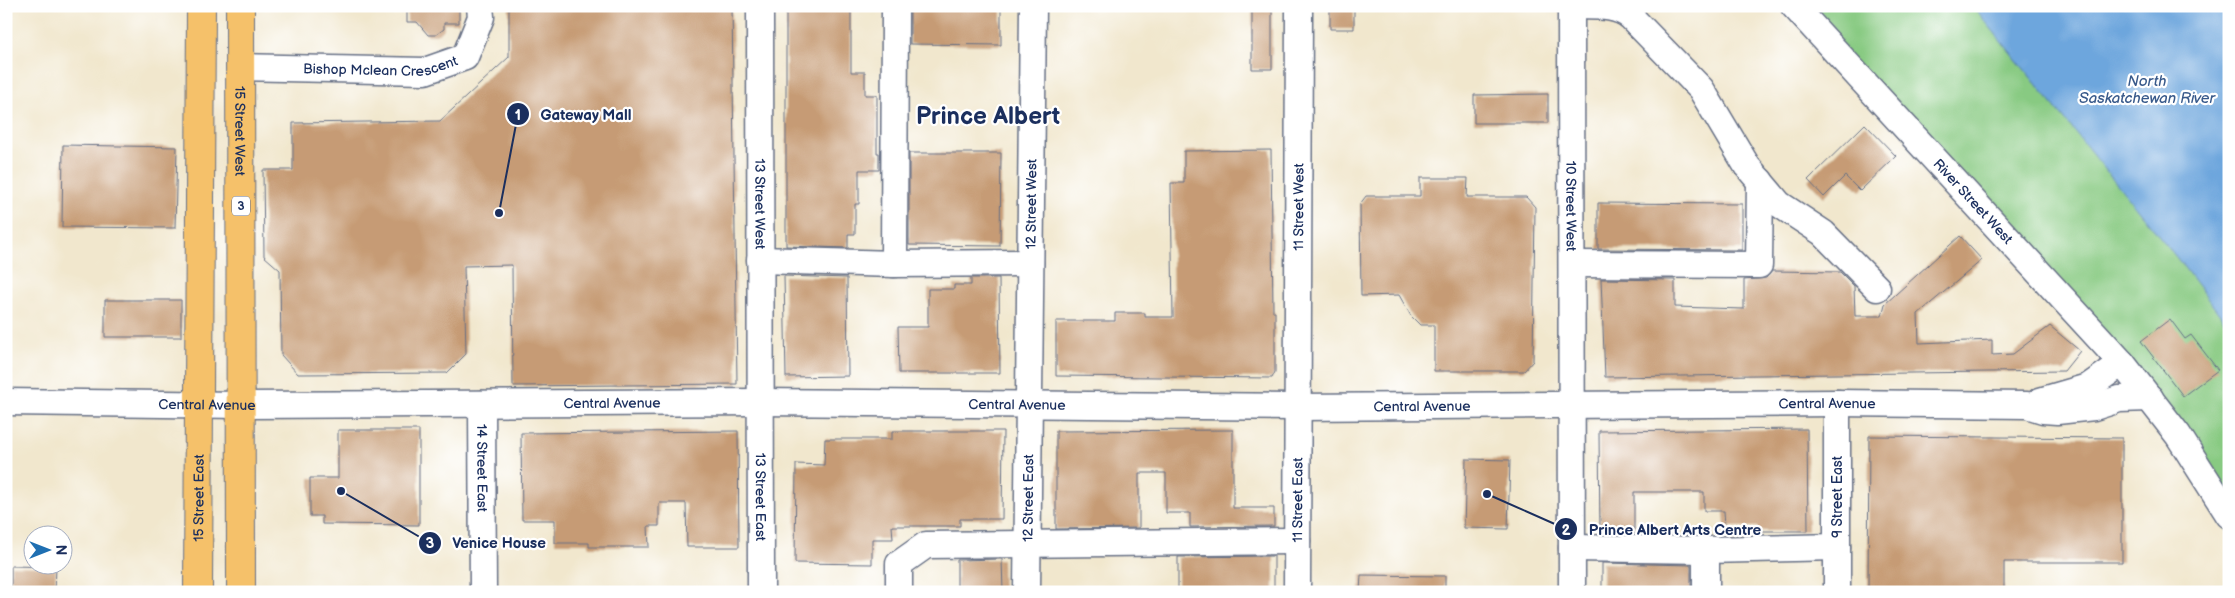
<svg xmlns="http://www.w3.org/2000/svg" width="2235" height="598" font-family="'Balsamiq Sans',sans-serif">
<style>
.green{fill:#88ca82;stroke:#527c70}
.water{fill:#6da6dd;stroke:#446a9e}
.building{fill:#c69b74}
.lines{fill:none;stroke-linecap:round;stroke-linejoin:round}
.minor-casing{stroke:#666f85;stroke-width:29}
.major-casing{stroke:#666f85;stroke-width:30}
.minor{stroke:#fff;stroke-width:26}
.major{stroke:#f5c16b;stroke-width:28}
.labels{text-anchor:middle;stroke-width:4.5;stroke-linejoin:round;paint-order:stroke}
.shield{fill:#fff;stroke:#5f6d8e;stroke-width:1}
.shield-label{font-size:12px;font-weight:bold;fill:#1b2f5e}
.street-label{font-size:14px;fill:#1b2f5e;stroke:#fff}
.water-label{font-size:15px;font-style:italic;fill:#38598a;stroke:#fff}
.town-label{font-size:24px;font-weight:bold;fill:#1b2f5e;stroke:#fff}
.leader{fill:none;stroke:#1b2f5e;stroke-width:2}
.callout-dot{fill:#1b2f5e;stroke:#fff;stroke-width:2}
.mark-label{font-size:15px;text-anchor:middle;font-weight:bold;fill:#fff}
.callout-label{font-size:15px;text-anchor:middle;font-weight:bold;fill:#1b2f5e;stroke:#fff;stroke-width:4.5;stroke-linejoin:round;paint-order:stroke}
</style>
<rect width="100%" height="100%" fill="#fff"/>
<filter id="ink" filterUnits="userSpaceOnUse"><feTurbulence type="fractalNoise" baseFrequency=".02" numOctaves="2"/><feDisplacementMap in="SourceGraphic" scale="10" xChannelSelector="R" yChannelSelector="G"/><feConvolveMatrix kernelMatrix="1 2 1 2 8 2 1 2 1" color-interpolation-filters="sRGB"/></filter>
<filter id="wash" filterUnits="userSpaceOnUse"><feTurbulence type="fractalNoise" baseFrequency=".0096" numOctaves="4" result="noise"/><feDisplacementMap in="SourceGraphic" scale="20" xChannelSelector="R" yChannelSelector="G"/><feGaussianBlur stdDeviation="1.12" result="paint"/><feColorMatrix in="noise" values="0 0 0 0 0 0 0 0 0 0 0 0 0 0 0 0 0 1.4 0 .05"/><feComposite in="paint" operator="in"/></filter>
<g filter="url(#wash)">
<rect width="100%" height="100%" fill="#f1e7cd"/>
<!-- green -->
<path class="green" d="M1786,6h187l204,252 52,69v206l-86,-138z"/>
<!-- water -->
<path class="water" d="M1973,6h256v321l-52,-69z"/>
<g id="blocks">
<!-- building -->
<path class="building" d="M407,6l52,1v16h-15v6l-8,6h-8l-11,-13h-10z
M509,6h223l5,378 -224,2 -1,-121 -48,1 2,88 -19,19 -149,1 -17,-19 -1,-85 -16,-14 -1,-86h30v-47l147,-2 69,-64z
M786,6h65v66h14v23h12v58h2v17h-20v34h-4v30h-7v14l-62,-2z
M910,6h91v39l-91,-1z
M1252,6h20v63h-20z
M1330,6h24v23h-24z
M1548,94v29h-74v-28z
M1865,124l31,32 -36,35 -15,-15 -21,21 -16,-17z
M63,145l114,2 -2,81 -113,-1z
M1271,150l2,162h2v60l-3,6 -216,-2v-55h59v-8h30v4h28l-2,-134h13v-32z
M909,153h92l-1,93 -91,-1z
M1420,178h48l-1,19h59l9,10 -2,154 -9,10h-90v-46h-14l-9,-9 -12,-21 -38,1 -1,-92 6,-8h54z
M1598,203l144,1v46l-144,-1z
M1960,236l22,24 -64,54 1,29 73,-3v15l21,-1 37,-28 30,25 -16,20 -459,6 -4,-98 74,1v27l69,2v-29l22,-2 6,-7 68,1 14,14 1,30h27l3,-12z
M784,276l63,2 1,98 -62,1z
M971,278h28l1,95h-101l-1,-46h30v-38h26v-4h17z
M105,300h76v37h-76z
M2170,319l15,20 6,-4 27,35 -35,26 -42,-55z
M1807,429l1,102h-51v-4h-32l-1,-16h-20v-19h-70v42l-34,-1 -1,-102z
M338,430h81v95l-97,-1v-8h-12v-38h28z
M1233,430v78h41v18l-84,1v-14h-24v-40h-27v55l-83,1v-98z
M738,431l1,116h-52l-1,-44h-27v23h-11l1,21h-60v-4h-34v-23h-33l-1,-87z
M892,431h111l-1,88h-42v7h-68l1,13h-21v25l-77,-1 1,-99 28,1 1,-26h67z
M1869,436l253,2v124h-118v30h-136z
M1466,459l44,1 -2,69 -44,-1z
M1274,556v36h-96v-35z
M1002,559l1,33h-46v-32z
M1602,563l89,2v27h-89z
M11,566l45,1 -1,25h-44z
M1361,575l84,1v16h-85z"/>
</g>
</g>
<g filter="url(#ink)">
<use href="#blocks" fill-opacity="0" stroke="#666f85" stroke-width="1"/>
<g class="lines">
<defs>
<g id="minor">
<path id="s1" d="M760,6l1,586"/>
<path id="s2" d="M1571,6l1,586"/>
<path d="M1571,6c20,1 44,-3 60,11l70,72 46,77 32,38 44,29 54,55"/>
<path id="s3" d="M1794,6l328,357 56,72 51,80"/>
<path id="s4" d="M240,67l185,4 40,-14 16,-40 -1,-11"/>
<path d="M760,260l134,4 136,-1"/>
<path d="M894,264l1,-258"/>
<path d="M1572,264l187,1 1,-84"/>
<path d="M2040,401l48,-14 34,-24"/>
<path id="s5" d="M6,402l235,3 520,-3 537,5 539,-4 190,2 16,5 14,1 37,-4 25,-8 31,-1"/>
<path id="s6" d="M482,404l1,188"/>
<path d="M1572,548l134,2 131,-3"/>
<path d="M899,592v-28l27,-19 371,-4"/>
<path id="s7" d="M1027,592l6,-586"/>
<path id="s8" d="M1297,592l2,-586"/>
<path d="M1706,592v-42"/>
<path d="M1837,592v-189"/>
</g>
<g id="major">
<path id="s9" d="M240,6l1,586"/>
<path id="s10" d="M198,592l3,-586"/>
</g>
</defs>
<!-- minor casing -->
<use href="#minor" class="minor-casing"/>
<!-- major casing -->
<use href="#major" class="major-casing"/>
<!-- minor -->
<use href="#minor" class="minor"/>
<!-- major -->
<use href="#major" class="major"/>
</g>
</g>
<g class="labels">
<!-- shield labels -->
<rect class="shield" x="232" y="196.5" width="18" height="19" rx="4"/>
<g class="shield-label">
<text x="241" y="210">3</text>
</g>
<!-- street labels -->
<g class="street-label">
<text dy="5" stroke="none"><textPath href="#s4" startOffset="141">Bishop Mclean Crescent</textPath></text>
<text dy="5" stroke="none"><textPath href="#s9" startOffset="125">15 Street West</textPath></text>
<text dy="5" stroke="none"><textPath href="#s3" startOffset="265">River Street West</textPath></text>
<text dy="5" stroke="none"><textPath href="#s1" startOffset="198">13 Street West</textPath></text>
<text dy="5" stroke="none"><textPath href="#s7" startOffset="388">12 Street West</textPath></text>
<text dy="5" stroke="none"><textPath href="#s2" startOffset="200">10 Street West</textPath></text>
<text dy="5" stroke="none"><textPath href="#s8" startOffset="385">11 Street West</textPath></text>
<text dy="5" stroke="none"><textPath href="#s5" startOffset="606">Central Avenue</textPath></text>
<text dy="5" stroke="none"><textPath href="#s5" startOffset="201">Central Avenue</textPath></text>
<text dy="5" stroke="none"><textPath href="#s5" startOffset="1011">Central Avenue</textPath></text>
<text dy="5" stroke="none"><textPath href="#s5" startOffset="1821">Central Avenue</textPath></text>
<text dy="5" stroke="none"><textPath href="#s5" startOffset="1416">Central Avenue</textPath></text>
<text dy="5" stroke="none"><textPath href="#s6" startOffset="64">14 Street East</textPath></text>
<text dy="5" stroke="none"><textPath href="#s1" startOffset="491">13 Street East</textPath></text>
<text transform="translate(1837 497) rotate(-90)" y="5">9 Street East</text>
<text dy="5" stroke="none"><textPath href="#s10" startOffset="94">15 Street East</textPath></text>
<text dy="5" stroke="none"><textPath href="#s7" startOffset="94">12 Street East</textPath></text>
<text dy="5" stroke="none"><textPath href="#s8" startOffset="92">11 Street East</textPath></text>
</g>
<!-- water labels -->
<g class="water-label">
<text x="2147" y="86">North<tspan x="2147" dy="17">Saskatchewan River</tspan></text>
</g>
<!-- town labels -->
<g class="town-label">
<text x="988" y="124">Prince Albert</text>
</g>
</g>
<!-- callouts -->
<path class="leader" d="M499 213L518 114M1487 494L1566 529M341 491L430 543"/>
<g class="callout-dot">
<circle cx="499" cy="213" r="5"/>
<circle cx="1487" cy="494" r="5"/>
<circle cx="341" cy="491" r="5"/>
<circle cx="518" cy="114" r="12"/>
<circle cx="1566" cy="529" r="12"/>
<circle cx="430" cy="543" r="12"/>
</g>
<g class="mark-label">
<text x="518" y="120">1</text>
<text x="1566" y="535">2</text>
<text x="430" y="548">3</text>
</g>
<g class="callout-label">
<text x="586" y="120">Gateway Mall</text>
<text x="1675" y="535">Prince Albert Arts Centre</text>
<text x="499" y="548">Venice House</text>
</g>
<!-- margin -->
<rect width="2235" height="598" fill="none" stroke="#fff" stroke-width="25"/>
<!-- north arrow -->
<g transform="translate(48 550) rotate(90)"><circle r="24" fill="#ffffff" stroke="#a4acbf"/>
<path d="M0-4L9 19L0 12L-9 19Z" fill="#1f6fb2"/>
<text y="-8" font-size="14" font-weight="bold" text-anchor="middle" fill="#1b2f5e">N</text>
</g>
</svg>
